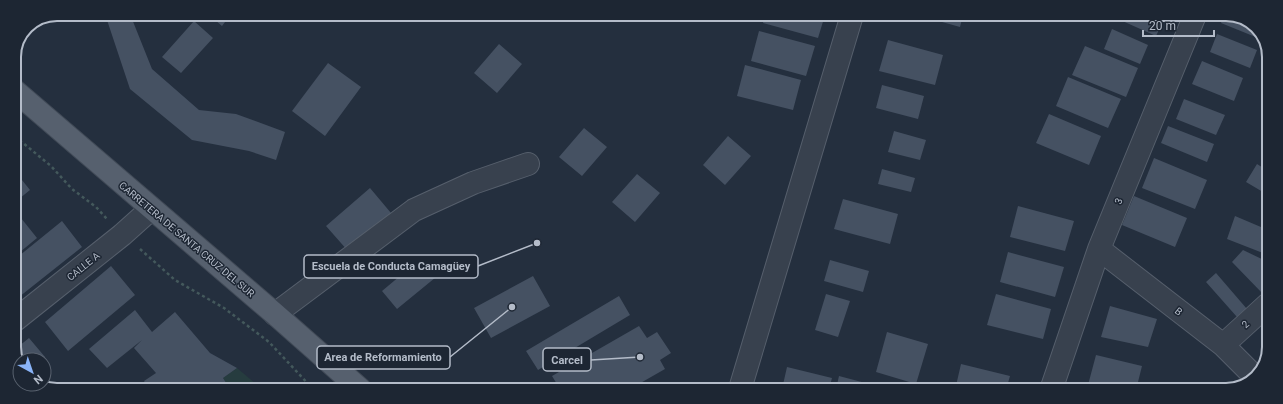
<svg xmlns="http://www.w3.org/2000/svg" width="1283" height="404" font-family="Roboto,sans-serif">
<style>
.green{fill:#263c3f}
.building{fill:#455162}
.lines{fill:none;stroke-linecap:round;stroke-linejoin:round}
.minor-casing{stroke:#565f6c;stroke-width:24}
.major-casing{stroke:#414a57;stroke-width:24}
.path{stroke:#44595c;stroke-width:2.5;stroke-dasharray:3 3;stroke-linecap:butt}
.minor{stroke:#38414e;stroke-width:22}
.major{stroke:#56606e;stroke-width:22}
.labels{text-anchor:middle;stroke-width:3;stroke-linejoin:round;paint-order:stroke}
.street-label{font-size:10px;fill:#b4bcc9;stroke:#1d2633}
.rim{fill:none;stroke:#b4bcc9;stroke-width:2}
.leader{fill:none;stroke:#b4bcc9;stroke-width:1.5}
.callout-dot{fill:#b4bcc9;stroke:#1d2633;stroke-width:1.5}
.callout{fill:#1d2633;stroke:#b4bcc9;stroke-width:1.5}
.callout-label{font-size:11px;text-anchor:middle;font-weight:bold;fill:#b4bcc9}
</style>
<rect width="100%" height="100%" fill="#242f3e"/>
<!-- green -->
<path class="green" d="M237,368l25,21h-32l-7,-11z"/>
<!-- building -->
<path class="building" d="M105,14h25l22,55 47,41 37,4 49,18 -9,28 -27,-9 -57,-11 -62,-51z
M208,14h23l-9,12z
M765,15h60l-7,23 -55,-15z
M917,15h46l-3,12z
M1109,15h52l4,2 -9,19z
M1224,16h13l23,15 3,9 -42,-17z
M194,21l19,17 -32,35 -19,-16z
M1112,29l36,16 -8,19 -36,-15z
M759,31l56,15 -9,30 -55,-15z
M1217,34l40,16 -7,18 -40,-16z
M888,40l55,15 -8,30 -56,-14z
M499,44l23,20 -25,29 -23,-20z
M1085,46l53,22 -12,29 -54,-22z
M1202,61l41,17 -9,23 -42,-17z
M328,63l33,24 -36,49 -33,-25z
M745,65l56,15 -8,30 -56,-14z
M1068,77l53,22 -13,29 -52,-22z
M882,85l42,11 -6,23 -42,-11z
M1184,99l41,16 -9,20 -40,-16z
M1049,114l52,22 -12,29 -53,-22z
M1168,126l46,18 -7,18 -46,-19z
M584,128l23,19 -25,29 -23,-19z
M894,131l32,9 -6,20 -32,-8z
M728,136l23,20 -26,29 -22,-20z
M1154,158l53,22 -12,29 -53,-21z
M1257,164l11,7v24l-22,-13z
M882,169l33,9 -4,14 -33,-8z
M14,170l16,20 -16,13z
M637,174l23,19 -25,29 -23,-20z
M370,188l21,25 -43,38 -22,-25z
M1134,196l53,22 -12,29 -53,-22z
M843,199l55,15 -8,30 -56,-15z
M1018,206l56,15 -9,30 -55,-14z
M17,213l20,25 -23,19v-42z
M1235,216l33,14v25l-41,-16z
M62,221l20,26 -63,50 -5,-5v-32z
M1243,250l25,12v29l-4,4 -32,-33z
M1008,252l56,15 -9,30 -55,-15z
M425,255l16,18 -44,36 -15,-18z
M830,260l39,11 -6,21 -39,-11z
M111,266l24,29 -67,56 -23,-29z
M1216,273l31,36 -10,8 -31,-35z
M533,276l17,30 -59,32 -17,-30z
M826,294l24,7 -12,36 -23,-7z
M996,294l55,15 -8,30 -56,-14z
M619,296l11,19 -92,55 -12,-19z
M1110,306l47,13 -9,28 -47,-10z
M135,310l17,22 23,-20 35,41 27,15 -14,10 7,11h-81l-5,-8 12,-8 -22,-25 8,-8 -35,28 -18,-19z
M639,326l8,12 10,-6 14,21 -11,7 5,9 -35,20h-70l-8,-13z
M887,332l41,12 -12,40 -40,-12z
M29,338l16,19 -3,3h-22v5l-6,-15z
M1096,355l46,11 -6,24h-28l-20,-5z
M961,364l49,12 -4,14h-51z
M787,367l45,11 -3,11h-47z
M839,376l34,9 -2,5 -35,-1z"/>
<g class="lines">
<defs>
<path id="minor" d="M1099,249l124,96 32,32
M275,314l139,-104 59,-27 55,-19
M14,321l108,-86 29,-26
M1223,345l45,-41
M740,389l112,-374
M1051,390l48,-141 96,-234"/>
<path id="major" d="M14,90l261,224 85,75"/>
</defs>
<!-- minor casing -->
<use href="#minor" class="minor-casing"/>
<!-- major casing -->
<use href="#major" class="major-casing"/>
<!-- path -->
<path class="path" d="M14,138l9,5 28,23 21,23 24,18 11,12
M140,249l35,31 49,28 45,34 44,47"/>
<!-- minor -->
<use href="#minor" class="minor"/>
<!-- major -->
<use href="#major" class="major"/>
</g>
<g class="labels">
<!-- street labels -->
<g class="street-label">
<text transform="translate(1118 201) rotate(-68)" y="4">3</text>
<text transform="translate(187 239) rotate(40)" y="4">CARRETERA DE SANTA CRUZ DEL SUR</text>
<text transform="translate(83 266) rotate(-39)" y="4">CALLE A</text>
<text transform="translate(1179 311) rotate(38)" y="4">B</text>
<text transform="translate(1245 324) rotate(-43)" y="4">2</text>
</g>
</g>
<!-- crop -->
<path d="M0 0H1283V404H0ZM57 21H1226A36 36 0 0 1 1262 57V347A36 36 0 0 1 1226 383H57A36 36 0 0 1 21 347V57A36 36 0 0 1 57 21Z" fill="#1d2633" fill-rule="evenodd"/>
<path class="rim" d="M57 21H1226A36 36 0 0 1 1262 57V347A36 36 0 0 1 1226 383H57A36 36 0 0 1 21 347V57A36 36 0 0 1 57 21Z"/>
<!-- callouts -->
<path class="leader" d="M537 243L478 266M512 307L450 357M640 357L591 360"/>
<g class="callout-dot">
<circle cx="537" cy="243" r="4"/>
<circle cx="512" cy="307" r="4"/>
<circle cx="640" cy="357" r="4"/>
</g>
<g class="callout">
<rect x="304" y="255" width="174" height="23" rx="4"/>
<rect x="317" y="346" width="133" height="23" rx="4"/>
<rect x="543" y="348" width="48" height="23" rx="4"/>
</g>
<g class="callout-label">
<text x="391" y="270">Escuela de Conducta Camagüey</text>
<text x="383" y="361">Area de Reformamiento</text>
<text x="567" y="364">Carcel</text>
</g>
<!-- north arrow -->
<g transform="translate(32 372) rotate(140)"><circle r="19" fill="#1d2633" stroke="#59626f"/>
<path d="M0-3L7 15L0 10L-7 15Z" fill="#8ab4f8"/>
<text y="-6" font-size="11" font-weight="bold" text-anchor="middle" fill="#b4bcc9">N</text>
</g>
<!-- scale -->
<path d="M1143 30v6h71v-6" fill="none" stroke="#b4bcc9" stroke-width="2"/>
<text x="1149" y="30" font-size="12" fill="#b4bcc9" stroke="#1d2633" stroke-width="3" paint-order="stroke">20 m</text>
</svg>
